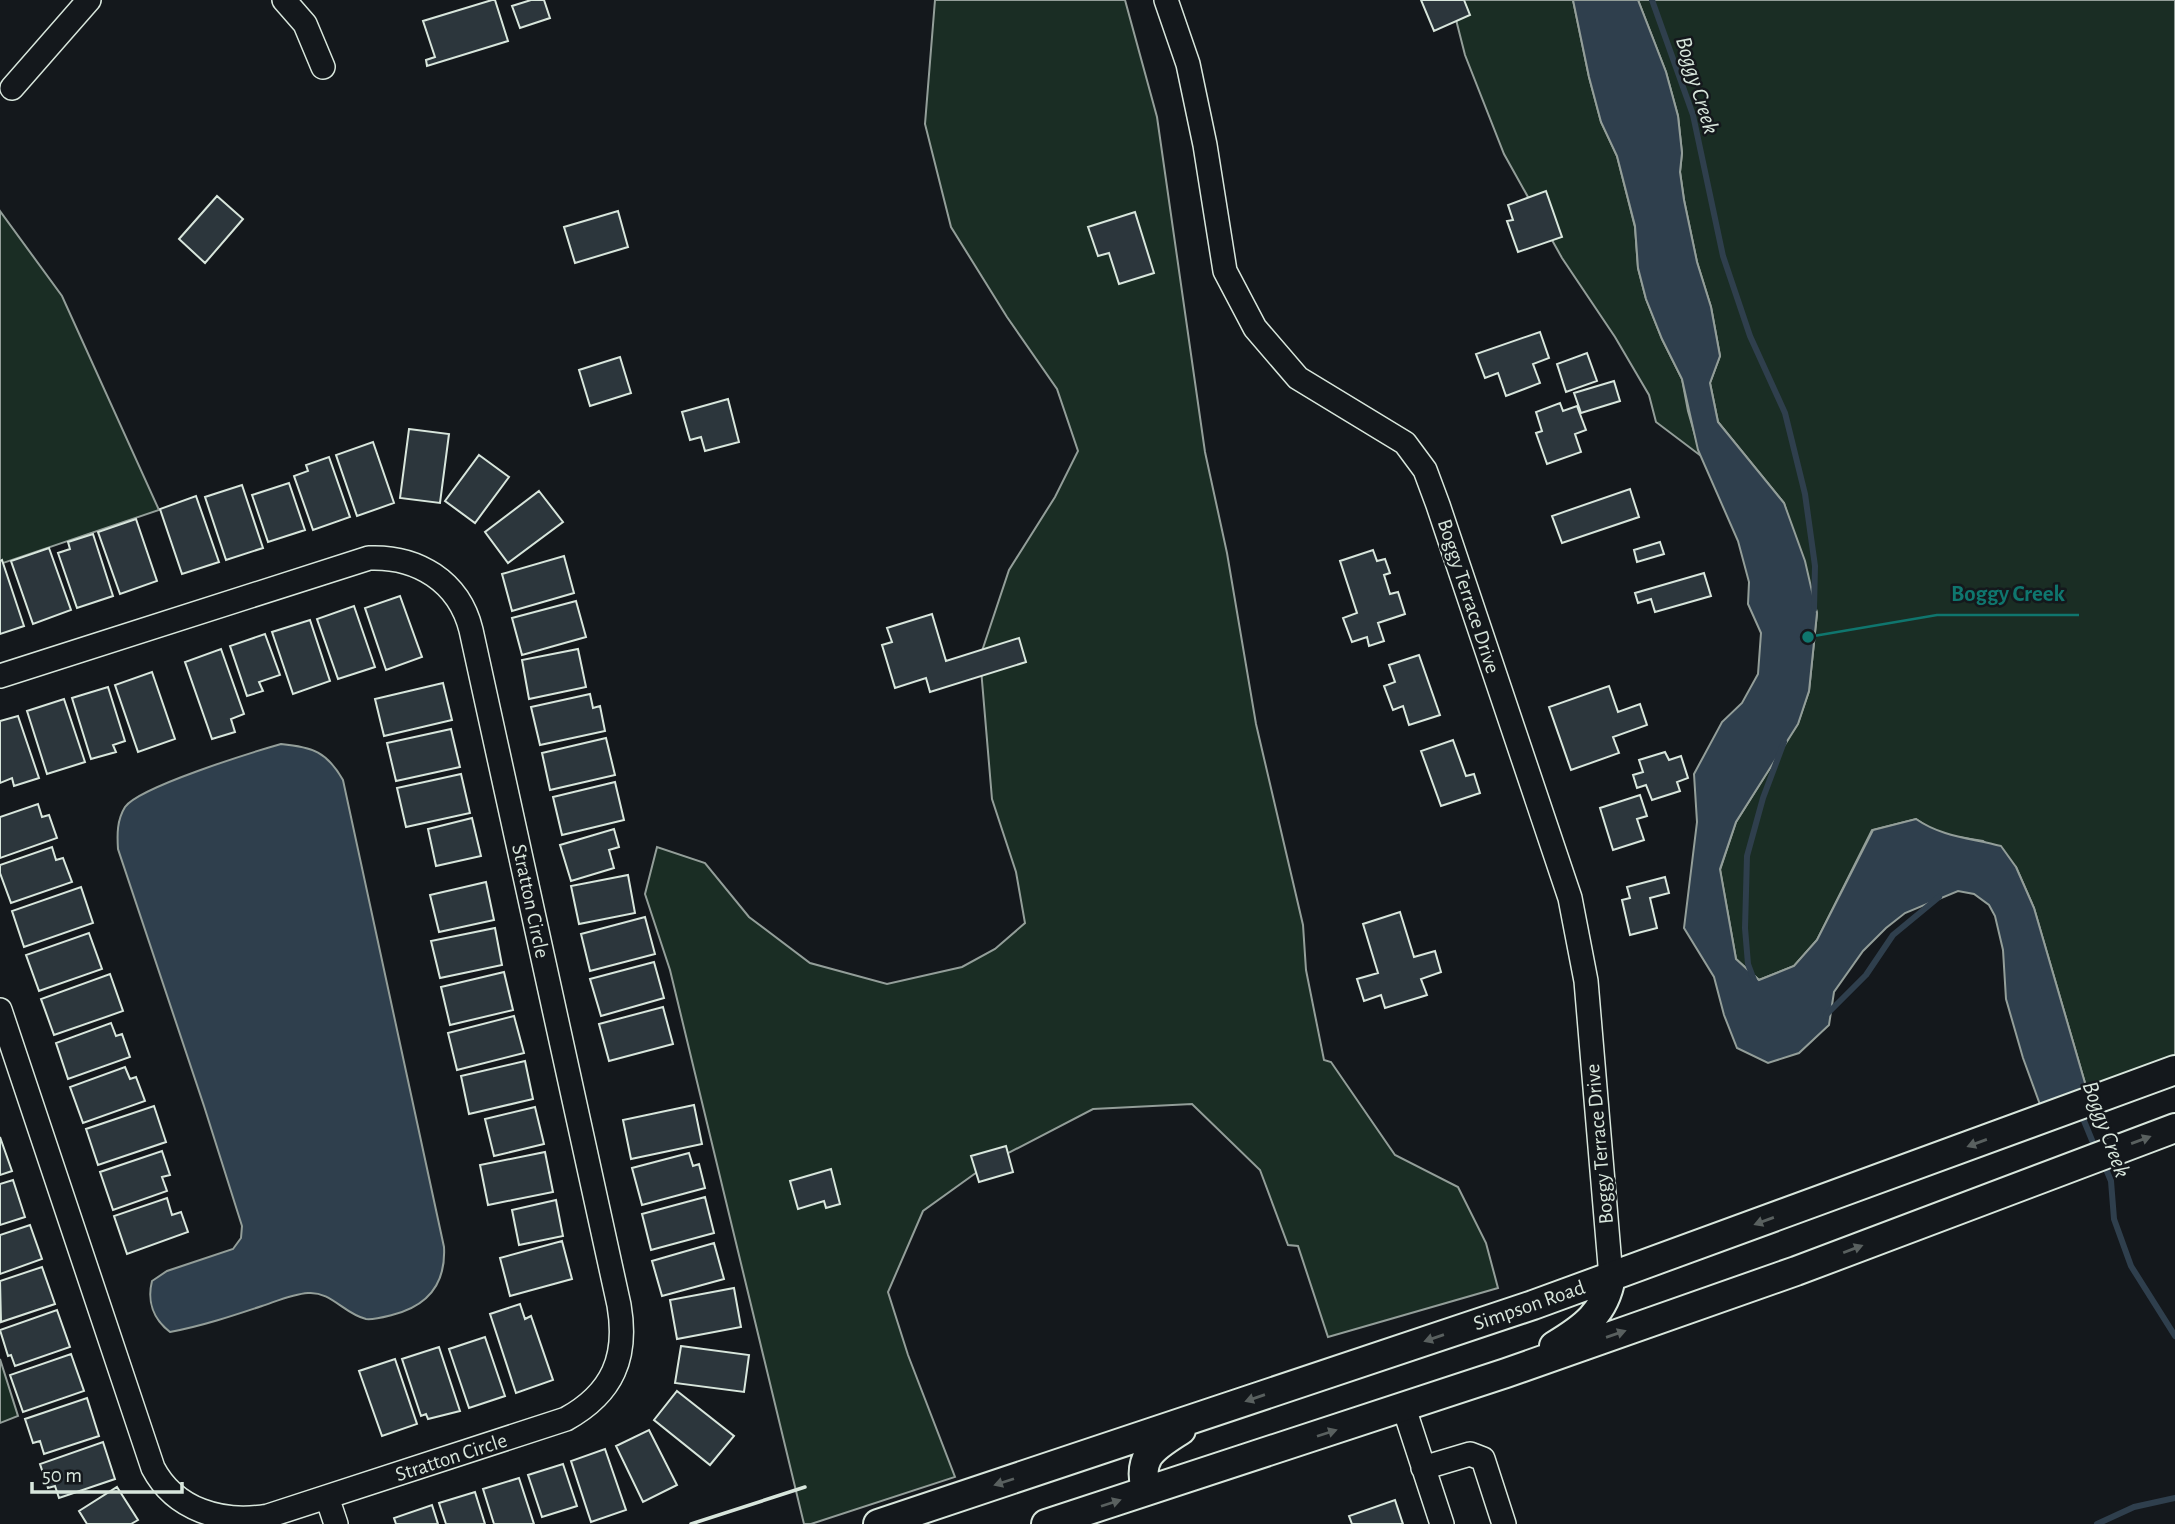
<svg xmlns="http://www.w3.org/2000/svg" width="2175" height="1524" font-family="'Alegreya Sans',sans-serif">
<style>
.green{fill:#1a2d24;stroke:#939e99;stroke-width:2}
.water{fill:#2f3f4d;stroke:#939e99;stroke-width:2}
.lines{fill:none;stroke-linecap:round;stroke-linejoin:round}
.stream{stroke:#2f3f4d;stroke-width:6}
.building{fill:#2c363c;stroke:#d8e6dc;stroke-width:2}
.minor-casing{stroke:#d8e6dc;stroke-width:26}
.major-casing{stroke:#d8e6dc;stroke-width:32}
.minor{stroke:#14181c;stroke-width:23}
.major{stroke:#14181c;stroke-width:28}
.wall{stroke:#d8e6dc;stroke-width:3.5}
.oneway{fill:#59605f}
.labels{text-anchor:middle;stroke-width:5;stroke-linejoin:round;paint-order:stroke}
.street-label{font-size:21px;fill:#d8e6dc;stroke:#14181c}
.water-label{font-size:23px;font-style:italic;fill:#d8e6dc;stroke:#14181c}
.leader{fill:none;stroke:#0f766e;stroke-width:2.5}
.callout-dot{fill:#0f766e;stroke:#14181c;stroke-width:2.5}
.callout-label{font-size:23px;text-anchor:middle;font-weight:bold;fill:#0f766e;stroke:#14181c;stroke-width:5;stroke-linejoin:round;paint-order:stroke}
</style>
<rect width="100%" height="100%" fill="#14181c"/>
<!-- green -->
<path class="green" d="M935,0h190l32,117 48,335 22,101 29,171 47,201 3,45 18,90 7,2 64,93 63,32 28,56 12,45 -170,49 -30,-91 -10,-1 -28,-75 -68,-66 -99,5 -102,53 -68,49 -35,81 20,63 47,122 -144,47h-7l-134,-554 -25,-76 12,-47 48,16 44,54 61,46 77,21 75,-17 33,-18 30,-26 -9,-51 -24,-73 -12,-142 29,-87 46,-73 23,-46 -21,-62 -50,-72 -56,-90 -26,-103z
M1451,0h122l16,77 12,45 16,34 18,71 3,41 8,31 16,40 20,40 6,32 13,45 -45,-34 -7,-27 -34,-58 -53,-79 -58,-104 -39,-99z
M1638,0h537v1079l-83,28 -58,-199 -18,-41 -33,-26 -32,-5 -20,-7 -15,-10 -44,11 -55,110 -23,26 -35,14 -23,-21 -16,-89 16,-48 62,-99 11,-32 8,-78 -33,-110 -66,-81 -8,-39 10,-27 -9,-49 -14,-45 -13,-62 -4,-28 2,-19 -4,-37 -12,-44z
M0,211l62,85 97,214 -159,54z
M0,1359l18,57 -18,7z"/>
<!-- water -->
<path class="water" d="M1573,0h65l28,72 12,44 4,37 -2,19 4,28 13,62 14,45 9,49 -10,27 8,39 66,81 21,58 12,52 -8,78 -11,33 -62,98 -16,47 16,90 23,21 35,-14 23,-26 56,-110 43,-11c26,18 55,19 85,27l15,21 18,41 58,199 -46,14 -23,-63 -17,-59 -3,-49 -8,-34 -6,-11 -15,-11 -16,-3 -53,22 -19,15 -23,23 -29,41 -5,33 -30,28 -31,10 -31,-15 -13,-33 -10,-38 -30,-49 13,-106 -3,-48 28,-52 20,-19 16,-29 3,-41 -13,-29 1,-22 -11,-41 -40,-91 -16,-71 -20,-40 -16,-40 -8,-31 -3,-42 -18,-70 -16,-34 -12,-45z
M281,744c32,3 46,8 62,36l101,467c2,37 -16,59 -52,68 -8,2 -19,5 -26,4 -22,-5 -35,-28 -58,-26 -15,1 -31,8 -46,13 -30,10 -60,20 -92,26 -17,-13 -23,-31 -18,-51l15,-10 66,-22 8,-11 1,-12 -38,-120 -86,-257c-1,-15 -1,-29 7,-42 14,-20 128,-55 156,-63z"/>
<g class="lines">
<!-- stream -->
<path class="stream" d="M1652,0l41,115 30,141 27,80 35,77 20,81 10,72 -1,43
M1754,980l-6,-16 -3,-36 2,-72 16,-58 21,-56
M1826,1015l40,-40 27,-40 46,-38
M2080,1111l16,39
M2103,1162l8,19 3,38 17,47 44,70
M2097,1524l37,-17 41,-9"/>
</g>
<!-- building -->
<path class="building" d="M492,0h3l13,41 -81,25 -1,-6 9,-3 -12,-36z
M531,0h13l6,18 -30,10 -8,-22z
M1421,0h43l6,15 -36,16z
M1546,191l16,46 -44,15 -11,-31 6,-1 -5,-15z
M217,196l26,23 -38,44 -26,-24z
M618,211l10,36 -53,16 -11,-36z
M1135,212l19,61 -35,11 -10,-31 -11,3 -10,-29z
M1540,332l9,26 -16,6 7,19 -34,13 -8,-23 -13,5 -9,-24z
M1587,353l10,28 -31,11 -9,-28z
M620,357l11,36 -41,13 -11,-36z
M1614,381l6,20 -39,12 -7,-20z
M728,399l11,43 -34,9 -4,-14 -11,3 -8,-28z
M1560,403l3,8 14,-5 9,24 -11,4 6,18 -34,12 -11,-31 6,-2 -6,-19z
M409,429l40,5 -9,69 -40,-5z
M373,442l21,61 -37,13 -21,-61z
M479,455l30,22 -34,46 -30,-22z
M329,457l21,60 -37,13 -19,-54 14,-5 -2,-6z
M289,483l16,47 -37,12 -16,-47z
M242,485l21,63 -37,12 -21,-63z
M1630,489l9,28 -77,26 -10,-27z
M539,491l24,31 -55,41 -23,-31z
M196,496l23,66 -37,12 -22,-65z
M136,519l21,62 -37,13 -22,-62z
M93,534l20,62 -36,12 -19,-55 12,-4 -2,-7z
M1660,542l4,12 -27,8 -3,-12z
M49,548l22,62 -38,14 -22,-63z
M1373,550l4,11 8,-2 5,14 -6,2 6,19 8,-2 7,22 -27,9 6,18 -15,5 -2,-9 -15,5 -9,-24 14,-5 -17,-52z
M564,556l10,37 -62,18 -10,-37z
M2,560l22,66 -24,8v-73z
M1704,573l7,23 -56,16 -4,-13 -13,4 -3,-10z
M400,596l22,61 -36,13 -21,-62z
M576,601l10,36 -64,18 -10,-37z
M354,606l21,61 -37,12 -21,-60z
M932,614l14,47 73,-23 7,24 -96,30 -4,-14 -31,10 -13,-43 10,-3 -5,-14z
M310,620l20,61 -37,13 -21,-62z
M265,634l15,41 -21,7 4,9 -16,5 -17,-50z
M221,649l23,65 -13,5 4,13 -23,7 -27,-77z
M578,649l8,38 -57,12 -7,-39z
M1419,655l21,60 -31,10 -6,-19 -10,4 -9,-24 11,-4 -6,-17z
M152,672l23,67 -37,13 -23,-67z
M443,683l9,37 -68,16 -9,-37z
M1609,686l9,26 22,-8 7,21 -34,12 6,16 -48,17 -22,-63z
M108,687l17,54 -12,4 3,7 -25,7 -19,-61z
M590,694l3,14 7,-2 5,25 -65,14 -9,-38z
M64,699l21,63 -38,12 -20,-63z
M18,716l21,62 -25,8 -2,-8 -12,5v-62z
M451,729l9,38 -64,14 -9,-38z
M606,738l9,37 -65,15 -8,-37z
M1453,740l13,36 8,-2 6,19 -39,13 -20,-55z
M1665,752l4,8 12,-4 7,22 -11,4 3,9 -28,9 -6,-15 -9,3 -4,-13 10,-3 -4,-12z
M461,774l9,39 -64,14 -9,-39z
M615,782l9,38 -62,15 -9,-38z
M1640,795l7,21 -10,3 7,21 -31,10 -13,-42z
M38,804l4,13 7,-2 8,23 -57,20v-41z
M472,818l9,38 -45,10 -8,-37z
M614,829l5,18 -10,3 5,18 -43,13 -11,-36z
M52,847l4,13 7,-2 9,24 -61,21 -11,-30v-8z
M628,875l7,38 -56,11 -8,-38z
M1665,877l4,16 -19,5 7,30 -27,7 -8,-35 8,-2 -3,-11z
M486,882l8,38 -55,12 -9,-37z
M81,887l12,36 -69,24 -12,-36z
M1400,912l14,45 21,-6 6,21 -20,7 6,16 -42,13 -4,-13 -17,6 -7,-22 21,-6 -15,-49z
M645,917l10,37 -65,17 -9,-37z
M495,928l7,37 -62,13 -9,-37z
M89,933l13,36 -63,22 -13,-36z
M654,962l10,36 -63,18 -11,-37z
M504,972l9,38 -63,15 -9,-38z
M110,974l13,37 -69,24 -13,-36z
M663,1007l10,37 -64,17 -10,-37z
M514,1016l10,37 -67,17 -9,-37z
M111,1023l5,13 6,-2 8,23 -62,22 -12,-36z
M525,1061l8,38 -64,15 -8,-38z
M125,1067l5,12 6,-2 9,24 -62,22 -13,-36z
M694,1105l8,39 -71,15 -8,-39z
M154,1106l12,36 -68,23 -12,-36z
M535,1107l9,37 -50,12 -9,-37z
M0,1137l12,34 -12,4z
M1006,1146l7,26 -34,10 -8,-26z
M162,1151l8,24 -8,2 5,14 -54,19 -13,-38z
M545,1152l8,40 -65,13 -8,-40z
M689,1153l4,13 6,-2 6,24 -63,17 -10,-37z
M831,1169l9,35 -14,4 -2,-7 -26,8 -8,-28z
M13,1180l12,37 -25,8v-41z
M705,1197l9,36 -63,17 -9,-36z
M167,1198l5,17 9,-3 7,20 -61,22 -13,-38z
M556,1200l7,36 -44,9 -7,-35z
M30,1225l12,34 -42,15v-39z
M562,1241l10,38 -62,17 -10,-38z
M714,1243l10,36 -62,17 -10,-35z
M42,1267l13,37 -54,18 -1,-41z
M734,1288l7,39 -64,12 -7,-39z
M520,1304l5,15 6,-3 22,64 -37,13 -26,-79z
M57,1310l13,37 -55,19 -4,-11 -3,1 -8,-26z
M485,1337l20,59 -36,12 -20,-59z
M681,1346l68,9 -5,37 -69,-9z
M439,1347l21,64 -32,8 -2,-5 -5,2 -19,-57z
M71,1354l13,37 -61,21 -13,-37z
M395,1359l22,65 -35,12 -23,-65z
M677,1391l57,45 -24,29 -56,-45z
M87,1398l12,38 -55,18 -4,-13 -7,2 -8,-24z
M649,1430l28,55 -34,17 -27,-56z
M103,1442l12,37 -56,19 -4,-12 -7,2 -8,-24z
M605,1449l21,61 -35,12 -20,-61z
M563,1464l14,42 -35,11 -14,-42z
M519,1478l15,46h-40l-11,-35z
M117,1487l21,33 -7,4h-44l-8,-13z
M475,1492l10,32h-39l-7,-21z
M1395,1500l8,24h-51l-3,-8z
M432,1505l6,19h-42l-2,-6z"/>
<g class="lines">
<defs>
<path id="minor" d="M284,0l21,24 18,43
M1166,0l22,64 17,81 20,126 30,57 43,50 107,65 20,27 13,35 132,393 16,83 25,296
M12,88l77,-88
M0,676l369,-118c48,-2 90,23 102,72l148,675c9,52 -6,88 -53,114l-298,97c-46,8 -93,-6 -115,-48l-153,-458
M1404,1408l38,116
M1423,1468l47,-14 13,5 21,65
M327,1497l9,27"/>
<path id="major" d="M1554,1346c30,-18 51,-33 57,-69
M1146,1491c-9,-35 7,-43 35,-61
M878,1524l655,-219 642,-235
M1046,1524l460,-151 290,-102 379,-143"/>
</defs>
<!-- minor casing -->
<use href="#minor" class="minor-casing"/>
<!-- major casing -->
<use href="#major" class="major-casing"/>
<!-- minor -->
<use href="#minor" class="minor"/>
<!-- major -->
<use href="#major" class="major"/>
<!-- wall -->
<path class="wall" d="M691,1524l114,-37"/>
</g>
<!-- one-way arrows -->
<defs><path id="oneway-solid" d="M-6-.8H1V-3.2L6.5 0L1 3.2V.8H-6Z" transform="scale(1.75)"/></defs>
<g class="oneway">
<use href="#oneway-solid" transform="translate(2141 1140) rotate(-20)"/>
<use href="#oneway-solid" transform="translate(1977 1143) rotate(160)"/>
<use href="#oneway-solid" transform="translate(1764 1221) rotate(160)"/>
<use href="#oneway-solid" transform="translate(1853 1249) rotate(-21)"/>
<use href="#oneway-solid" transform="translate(1616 1334) rotate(-19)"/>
<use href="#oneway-solid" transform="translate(1434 1338) rotate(161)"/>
<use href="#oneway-solid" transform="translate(1255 1398) rotate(161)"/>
<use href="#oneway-solid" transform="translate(1327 1433) rotate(-18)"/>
<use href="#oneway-solid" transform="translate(1004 1482) rotate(162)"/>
<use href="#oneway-solid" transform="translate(1111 1503) rotate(-18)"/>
</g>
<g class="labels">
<!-- street labels -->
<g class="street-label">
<text transform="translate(1469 596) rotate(72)" y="7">Boggy Terrace Drive</text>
<text transform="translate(531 901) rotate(78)" y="7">Stratton Circle</text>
<text transform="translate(1599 1144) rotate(-95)" y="7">Boggy Terrace Drive</text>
<text transform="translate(1529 1305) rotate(-19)" y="7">Simpson Road</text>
<text transform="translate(451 1457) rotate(-18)" y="7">Stratton Circle</text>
</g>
<!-- water labels -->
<g class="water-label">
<text transform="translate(1698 85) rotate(73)" y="8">Boggy Creek</text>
<text transform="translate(2107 1129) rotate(70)" y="8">Boggy Creek</text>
</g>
</g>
<!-- callouts -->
<path class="leader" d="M1808 637L1937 615H2079"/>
<circle class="callout-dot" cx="1808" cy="637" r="7"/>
<g class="callout-label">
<text x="2008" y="601">Boggy Creek</text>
</g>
<!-- scale -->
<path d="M32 1482v10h150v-10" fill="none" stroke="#d8e6dc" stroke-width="3.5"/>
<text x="42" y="1482" font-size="21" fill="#d8e6dc" stroke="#14181c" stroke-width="5" paint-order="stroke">50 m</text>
</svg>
